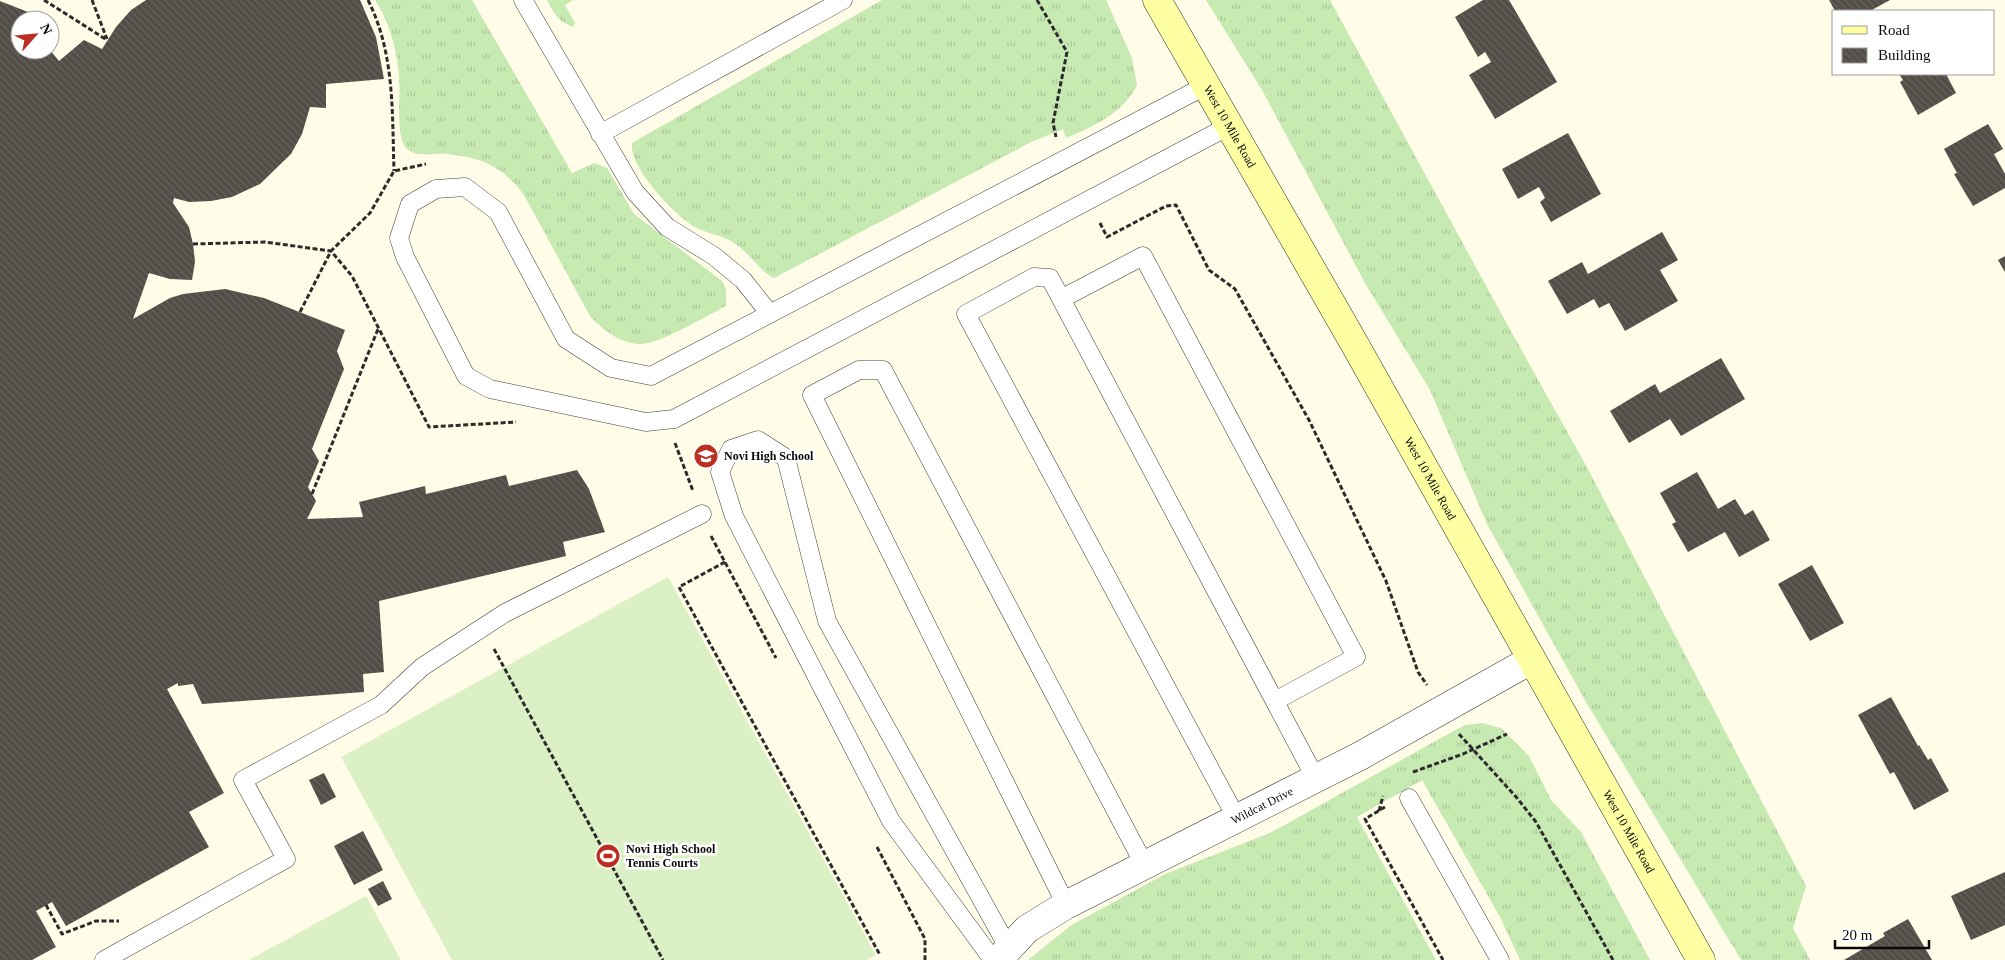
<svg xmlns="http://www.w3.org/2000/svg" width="2005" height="960" font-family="Georgia,serif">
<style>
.grass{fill:url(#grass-tufts)}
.pitch{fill:#dbf0c4}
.building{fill:url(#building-back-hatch)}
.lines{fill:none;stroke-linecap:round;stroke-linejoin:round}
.service-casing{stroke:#3d3d3d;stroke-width:19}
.minor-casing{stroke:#3d3d3d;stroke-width:29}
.secondary-casing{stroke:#2c2c2c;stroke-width:29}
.path{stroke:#2c2c2c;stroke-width:3;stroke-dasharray:5 2.5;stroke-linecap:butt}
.service{stroke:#fff;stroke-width:18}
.minor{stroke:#fff;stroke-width:28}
.secondary{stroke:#fdffa2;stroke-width:28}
.labels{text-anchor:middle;stroke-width:5;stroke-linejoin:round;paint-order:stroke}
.street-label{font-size:12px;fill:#0a0a0a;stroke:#fff}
.poi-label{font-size:12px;font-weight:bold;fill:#0a0a0a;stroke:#fff;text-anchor:start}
</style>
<defs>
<pattern id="grass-tufts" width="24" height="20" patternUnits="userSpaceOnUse" patternTransform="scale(1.25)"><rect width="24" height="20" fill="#c7e9b2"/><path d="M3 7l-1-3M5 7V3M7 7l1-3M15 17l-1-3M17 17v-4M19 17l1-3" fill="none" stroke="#aac698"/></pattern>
<pattern id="building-back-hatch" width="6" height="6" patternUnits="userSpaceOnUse" patternTransform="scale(1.25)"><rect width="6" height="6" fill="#534d47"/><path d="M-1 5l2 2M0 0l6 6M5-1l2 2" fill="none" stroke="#67625d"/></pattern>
</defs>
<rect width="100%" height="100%" fill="#fffde7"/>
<!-- grass -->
<path class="grass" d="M375,0h97l100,173 22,-10 13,5 27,46 88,67 4,8v17c-20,10 -67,39 -87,38 -20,-1 -37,-15 -49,-28l-66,-121c-20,-28 -43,-38 -78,-41 -13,-1 -31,4 -40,-6 -11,-12 -5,-55 -7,-72 -2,-25 -9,-54 -24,-76z
M547,0h26l-8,5 10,18 -2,4c-15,-6 -19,-13 -26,-27z
M882,0h224l26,58 5,27c-14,28 -42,41 -71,53l-3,-9 -32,13 -257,136c-16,-8 -24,-25 -40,-35 -11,-8 -27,-9 -39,-16 -20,-12 -66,-59 -63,-84z
M1206,0h124l172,315 86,154 218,417 -13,42 17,32h-69l-155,-258 -99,-178 -57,-134 -65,-107 -103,-193z
M1482,723l19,5 28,28 22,44 30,32 69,128h-130l-20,-43 -78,-137 -65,37 79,143h-408l42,-34 95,-52 105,-41 180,-100 15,-8z"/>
<!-- pitch -->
<path class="pitch" d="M668,577l208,378 -9,5h-415l-111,-203z
M366,896l35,64h-152z"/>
<!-- building -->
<path class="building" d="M146,0h214l16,37 8,42 -58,5v24l-16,-1 -8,27 -11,20 -31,30 -28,13 -21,4 -22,1 -15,-4 -1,5 16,24 4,17 2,18 -3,18 -22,-1 -21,-6 -16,46 37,-21 13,-4 42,-5 39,9 81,32 -8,21 7,18 -32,80 7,12 -11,26 8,14 -9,18 56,-2 -4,-15 66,-16 1,8 80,-19 3,11 68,-16 12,19 16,43 -42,10 3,14 -187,45 5,71 -21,2 1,18 -162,12 -9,-20 -15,2v-3l-11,6 57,104 -35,19 20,35 -143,79 -14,-24 -16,9 20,36 -24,13h-32v-959l28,11 9,8h-17v30h30l9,11 25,-21 18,9 14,-22 15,-17z
M1483,0h26l48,82 -62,37 -26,-44 22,-13 -6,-10 -7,5 -23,-40z
M1829,0h61l-20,11h-35z
M1899,74h47l10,19 -38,22 -18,-33 3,-2z
M1988,124l15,25 -9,5 11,20v14l-32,18 -19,-32 3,-1 -13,-24z
M1568,133l33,61 -50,28 -11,-20 5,-4 -6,-11 -21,12 -16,-30z
M1662,232l16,28 -18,10 18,31 -53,30 -16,-28 -10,5 -5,-9 -27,15 -19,-33 34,-19 6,12z
M2005,256v16l-7,-12z
M1721,358l24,41 -64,37 -11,-17 -41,24 -19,-32 45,-27 5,9z
M1697,472l21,37 17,-10 10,16 8,-5 17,30 -31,17 -14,-25 -37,20 -16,-28 4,-2 -16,-29z
M1812,565l32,58 -34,18 -32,-57z
M1891,697l27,49 1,-1 9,15 3,-2 18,33 -35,19 -20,-38 -4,2 -32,-59z
M324,773l12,24 -15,8 -12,-25z
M363,831l20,39 -29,15 -20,-39z
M2005,872v53l-34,15 -20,-44z
M383,881l9,18 -14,7 -10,-17z
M1908,919l24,41h-88l41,-24 -2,-3z"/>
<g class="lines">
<defs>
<path id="service" d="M523,0l112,192 32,35 47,29 29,24 27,34
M1205,86l-554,290 -40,-8 -45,-29 -68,-127 -33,-25 -29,2 -26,15 -11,34 6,19 61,119 24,13 156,33 28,-3 555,-293
M600,134l243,-134
M1061,299l82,-43 213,401 -81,44
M1409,798l91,162
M1237,819l-271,-505 68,-37 16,1 266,501
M1066,905l-254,-510 47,-25h24l262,496
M104,960l182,-101 -43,-79 138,-75 41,-38 83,-54 197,-99
M993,960l-102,-139 -157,-305 -14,-44 11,-23 27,-9 28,18 41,163 182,328"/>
<g id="minor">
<path id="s1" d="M998,960l29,-31 39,-24 294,-149 171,-96"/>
</g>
<g id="secondary">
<path id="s2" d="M1157,0l197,343 347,617"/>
</g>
</defs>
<!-- service casing -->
<use href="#service" class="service-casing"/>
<!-- minor casing -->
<use href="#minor" class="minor-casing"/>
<!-- secondary casing -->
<use href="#secondary" class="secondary-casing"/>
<!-- path -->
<path class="path" d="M44,0l63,40
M92,0l15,39
M368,0c27,54 24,112 26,171
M1037,0l30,52 -14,71 3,14
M1100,223l7,14 59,-31 10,-1 33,65 26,19 74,131 77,161 32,91 9,13
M193,244l72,-2 66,9 21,25 77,151 87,-5
M300,312l31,-61 39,-38 24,-42 32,-7
M675,443l18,48
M312,494l66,-165
M711,536l65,122
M725,562l-46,25 201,368
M494,649l169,311
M1459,734l58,64 19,24 77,138
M1413,772l50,-18 44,-20
M1385,807l-20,12 78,141
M1379,811l4,-15
M877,847l48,92v21
M46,905l16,29 34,-13h23"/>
<!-- service -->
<use href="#service" class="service"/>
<!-- minor -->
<use href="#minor" class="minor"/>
<!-- secondary -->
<use href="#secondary" class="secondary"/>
</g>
<!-- icons -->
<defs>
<symbol id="school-disc" viewBox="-11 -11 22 22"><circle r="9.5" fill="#bb2e22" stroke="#fff"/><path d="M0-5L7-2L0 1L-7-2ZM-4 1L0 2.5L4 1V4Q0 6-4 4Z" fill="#fff"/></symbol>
<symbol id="stadium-disc" viewBox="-11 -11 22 22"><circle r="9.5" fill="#bb2e22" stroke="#fff"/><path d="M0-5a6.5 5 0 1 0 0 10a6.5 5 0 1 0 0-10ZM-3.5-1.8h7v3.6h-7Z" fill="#fff"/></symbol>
</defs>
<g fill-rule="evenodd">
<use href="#school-disc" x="692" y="442" width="28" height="28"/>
<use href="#stadium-disc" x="594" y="842" width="28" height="28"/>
</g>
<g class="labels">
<!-- street labels -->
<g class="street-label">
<text dy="4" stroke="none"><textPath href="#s2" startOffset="146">West 10 Mile Road</textPath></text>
<text dy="4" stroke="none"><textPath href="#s2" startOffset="551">West 10 Mile Road</textPath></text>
<text dy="4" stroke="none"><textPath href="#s1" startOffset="308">Wildcat Drive</textPath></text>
<text dy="4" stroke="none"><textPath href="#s2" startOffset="956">West 10 Mile Road</textPath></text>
</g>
<!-- poi labels -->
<g class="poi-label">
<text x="724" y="460">Novi High School</text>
<text x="626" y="853">Novi High School<tspan x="626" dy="14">Tennis Courts</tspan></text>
</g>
</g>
<!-- legend -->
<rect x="1832" y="10" width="162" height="65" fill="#ffffff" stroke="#9d9d9d"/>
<rect x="1842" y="26" width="25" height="8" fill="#fdffa2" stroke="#9d9d9d"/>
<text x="1878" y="35" font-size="15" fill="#0a0a0a">Road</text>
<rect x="1842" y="48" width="25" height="15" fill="url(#building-back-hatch)" stroke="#9d9d9d"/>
<text x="1878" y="60" font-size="15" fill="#0a0a0a">Building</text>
<!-- north arrow -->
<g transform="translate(35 35) rotate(63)"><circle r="24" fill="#ffffff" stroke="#9d9d9d"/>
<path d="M0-4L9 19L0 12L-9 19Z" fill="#bb2e22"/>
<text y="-8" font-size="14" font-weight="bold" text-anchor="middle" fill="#0a0a0a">N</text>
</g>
<!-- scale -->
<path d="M1835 940v8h94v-8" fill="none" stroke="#0a0a0a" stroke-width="2.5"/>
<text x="1842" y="940" font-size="15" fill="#0a0a0a" stroke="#ffffff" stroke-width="4" paint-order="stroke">20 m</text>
</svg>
